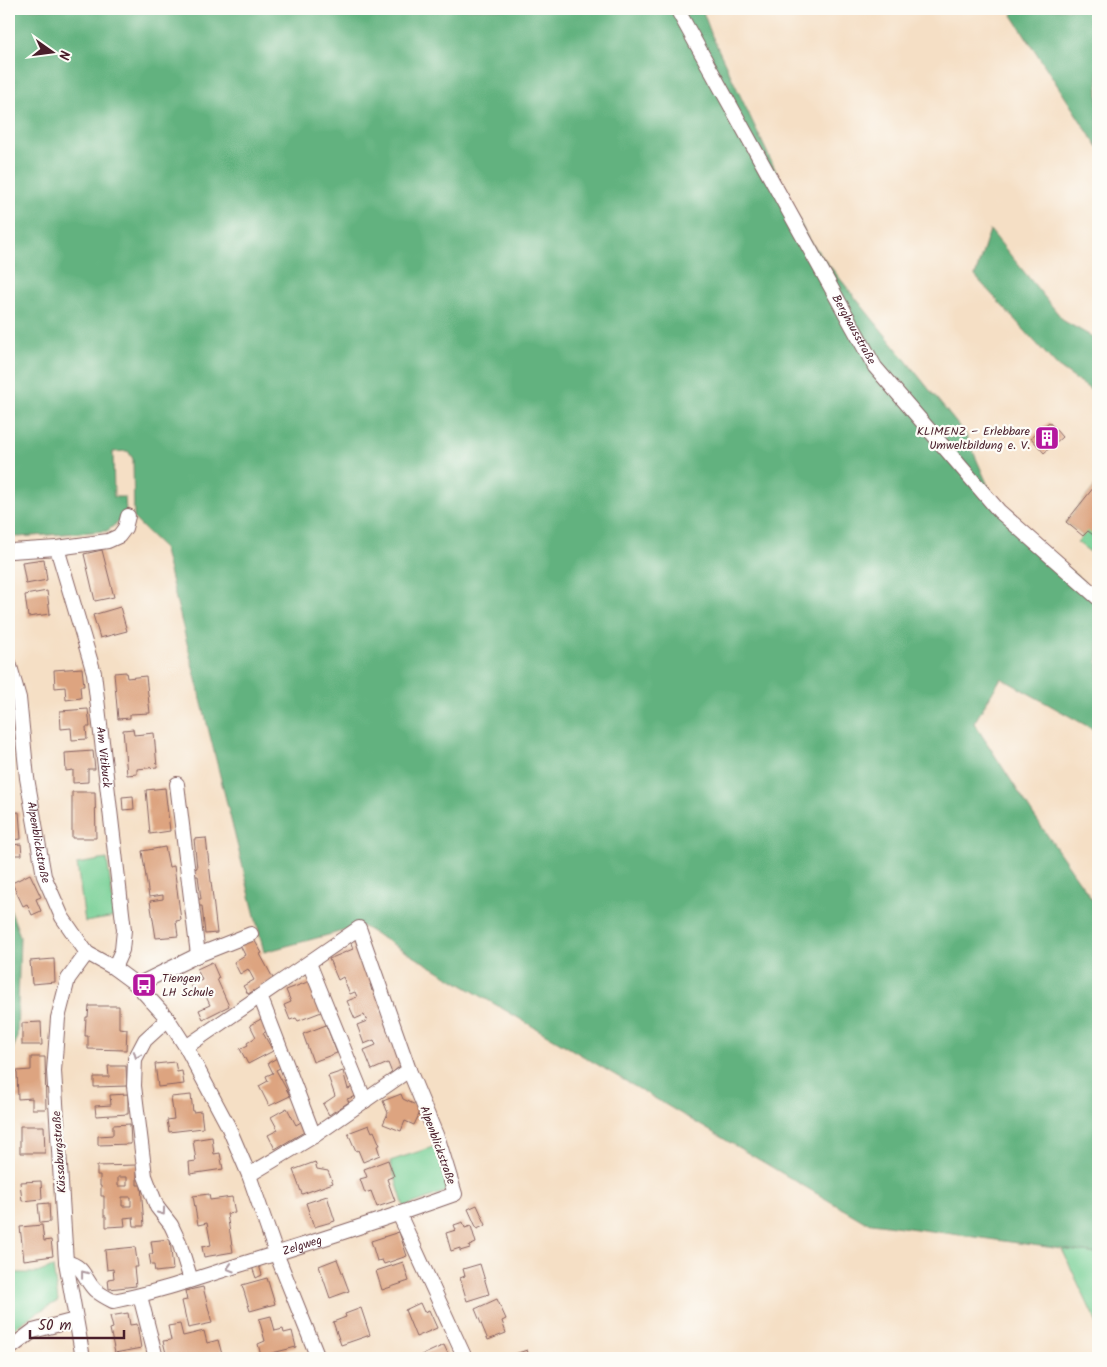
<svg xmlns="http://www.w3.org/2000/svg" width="1107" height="1367" font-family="Kalam,sans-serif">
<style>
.green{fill:#78d096;stroke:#617860}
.forest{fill:#62b27f;stroke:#566855}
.building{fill:#dda480;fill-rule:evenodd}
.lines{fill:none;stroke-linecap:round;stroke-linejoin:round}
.street-casing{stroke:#866261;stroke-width:16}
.street{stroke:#fff;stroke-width:14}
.oneway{stroke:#ae9aa0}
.labels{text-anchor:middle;stroke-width:4.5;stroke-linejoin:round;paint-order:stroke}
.street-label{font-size:12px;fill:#4a1f2b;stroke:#fdfcf7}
.poi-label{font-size:12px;fill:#4a1f2b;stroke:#fdfcf7;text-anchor:end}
</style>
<rect width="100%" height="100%" fill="#fdfcf7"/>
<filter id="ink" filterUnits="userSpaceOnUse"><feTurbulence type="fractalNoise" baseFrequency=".02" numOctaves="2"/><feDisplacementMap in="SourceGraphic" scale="10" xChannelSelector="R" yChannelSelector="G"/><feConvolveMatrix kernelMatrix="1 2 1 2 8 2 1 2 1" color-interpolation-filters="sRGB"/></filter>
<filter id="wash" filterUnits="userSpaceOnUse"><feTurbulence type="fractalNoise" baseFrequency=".0096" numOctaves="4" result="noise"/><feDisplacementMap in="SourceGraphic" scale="20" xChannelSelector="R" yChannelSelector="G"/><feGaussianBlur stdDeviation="1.12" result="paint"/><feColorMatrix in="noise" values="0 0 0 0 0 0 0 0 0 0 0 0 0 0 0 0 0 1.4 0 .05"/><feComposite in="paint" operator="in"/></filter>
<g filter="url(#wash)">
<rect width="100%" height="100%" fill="#f5dfc5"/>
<!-- green -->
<path class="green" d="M1098,482v76l-21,-16 6,-6 -17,-14z
M107,859l8,58 -30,5 -8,-58z
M436,1146l11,41 -3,5 -40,15 -14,-46z
M1062,1249l36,5v72z
M53,1267l5,34 -28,16 -21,15v-59h28z"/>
<!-- forest -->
<path class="forest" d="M9,9h693l10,27 96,203 158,196 33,76 99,83v138l-97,-54 -27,45 60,93 64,92v346l-233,-32 -503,-296 -98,26 -101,-405 -29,-28 -1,-60 -5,-8 -15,1 1,45h11l1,15 -4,7 -15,12 -89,6 -9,-1z
M1016,9h77l5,10v129l-86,-133z
M990,230l74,91 34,19v55l-41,-29 -82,-90z
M9,906l11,30 -3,103 -8,19z"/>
<g id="blocks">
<!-- building -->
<path class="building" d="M1049,422l13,15 -18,16 -13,-15z
M1098,482v57l-10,-8 -5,5 -17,-14z
M102,550l12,47 -19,4 -11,-47z
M44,559l3,21 -21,4 -4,-22z
M47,591l3,23 -22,3 -3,-22z
M120,607l7,24 -27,7 -7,-23z
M82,668l2,18h-4l1,12 -15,2 -1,-13 -10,1 -1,-18z
M126,672l1,6 19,-2 4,37 -20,1v4l-12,1 -4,-46z
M88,709l2,18h-4l1,12 -15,1 -1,-12 -10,1 -1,-18z
M133,729l1,6 20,-2 3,34 -20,2v5l-10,1 -4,-45z
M93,751l2,18h-7v13l-15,1v-13l-7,1 -1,-18z
M165,788l5,43 -20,3 -4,-44z
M72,792h23l1,46h-24z
M133,796l1,13 -11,1 -1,-13z
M19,812l2,27 -12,1v-27z
M206,838l11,95 -12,1 -3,-28h-4l-1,-7h4l-3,-23h-3l-1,-7 3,-1 -3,-29z
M21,844l1,11h-12v-10z
M165,847l4,20 5,-1 7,54 -5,1 2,15 -22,2 -6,-37 13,-2v-4l-14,2 -7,-46z
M30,874l11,23 -5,2 5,12 -9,4 -5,-11 -4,2 -11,-23z
M253,938l9,15 -2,1 14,26 -26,14 -5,-8 11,-6 -6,-11 -8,5 -6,-12 11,-7 -5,-10z
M356,938l18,44 -4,2 2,7 4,-2 8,18 -4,2 21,56 -9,8 -4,-10 -16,7 -8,-20 12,-5 -2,-5 -10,4 -7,-19 10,-4 -3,-6 -9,4 -8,-18 10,-4 -2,-5 -5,2 -7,-17 -5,3 -9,-21 24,-10 -3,-9z
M54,959l1,23 -23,2 -2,-23z
M212,962l7,16 -2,1 12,27 -26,13 -4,-9 11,-5 -6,-13 -8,3 -5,-10 11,-5 -5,-11z
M313,980l11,31 -26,10 -2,-3 -6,2 -6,-15 7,-3 -5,-12z
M89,1006h30v22l8,1 -1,21 -38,-1v-13h-3l1,-19h2z
M261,1019l7,12 -5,2 10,18 -25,13 -8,-15 8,-4 -1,-2 9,-6 -6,-12z
M41,1022l1,23h-20v-22z
M326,1025l11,28 -24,9 -10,-28z
M31,1057h14l1,52h-14v-11l-14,1 -1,-28 14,-1z
M277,1058l5,9 -6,3 14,26 -21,10 -10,-20 9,-5 -2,-5 7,-3 -5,-10z
M175,1062l2,10 5,-1 2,13 -26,3 -3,-23z
M108,1066h18l1,20 -33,1v-10h15z
M343,1071l5,18 5,-2 3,9 -9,3 2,3 -20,13 -6,-11 12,-8 -7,-20z
M128,1094v20l-32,2 -1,-10 16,-1 -1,-10z
M401,1094l2,5 19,9 -8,17 -9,-4 -4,10 -18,-7 5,-11 -5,-12z
M191,1095l2,17 8,-1 2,17 -34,4 -2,-12 7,-1 -3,-22z
M287,1108l9,17 5,-3 5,9 -31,18 -7,-14 10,-5 -7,-13z
M130,1124l1,20 -33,1v-9l15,-1v-10z
M369,1125l3,7 2,-1 6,14 -3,1 3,9 -17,7 -5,-12 -2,1 -8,-18z
M20,1126h24l1,27h-25z
M212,1137l2,17 6,-1 3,16 -33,5 -1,-12 7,-1 -3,-21z
M388,1160l6,16 -7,3 8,22 -18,6 -6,-16 -6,2 -5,-14 7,-2 -3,-8z
M315,1162l2,7 11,2 5,12 -31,11 -9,-24z
M137,1165v20h4l3,41h-10l-1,-9 -9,1 1,8 -19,1v-11h-2v-20h-3v-10h-1v-11h-3v-9zM118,1177h9v9h-9zM122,1197h9v9h-9z
M41,1181l1,18 -20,2 -2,-19z
M209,1194l1,6 22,-3 3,16 -8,1 6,38 -29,5 -2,-10 9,-2 -4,-22 -9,2 -5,-29z
M327,1196l8,25 -21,6 -8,-24z
M49,1203l1,19 -10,1 -2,-19z
M477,1205l9,20 -9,4 -9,-20z
M463,1222l2,6 6,-2 5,17 -7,3 1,2 -10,3v-3l-9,3 -5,-18 10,-3 -2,-5z
M42,1225l2,16 7,-1 2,16 -29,4 -4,-33z
M399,1232l8,24 -23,8 -2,-4 -5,1 -6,-20z
M170,1239l3,31 -18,2 -1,-7h-3l-2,-11h4l-2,-13z
M135,1247l3,20h-4l2,19 -27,3 -1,-10 6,-1 -1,-9 -6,1 -2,-20z
M337,1259l12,32 -19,7 -11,-32z
M403,1262l6,19 -27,9 -6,-19z
M480,1264l9,30 -22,7 -7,-23 5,-2 -2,-7z
M259,1265l3,10 -6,3 -4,-11z
M267,1278l8,26 -25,7 -8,-26z
M203,1287l9,36 -24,5 -6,-27 5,-1 -2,-9z
M497,1299l9,20 -4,2 4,12 -18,7 -13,-31z
M420,1303l4,9 5,-2 8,18 -21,9 -11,-27z
M361,1308l9,27 -29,10 -8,-23 13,-5 -1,-3z
M128,1313l2,12 7,-1 4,24 -26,5 -5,-24 3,-1 -3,-12z
M271,1316l4,15 8,-2 1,4 8,-2 4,16 -35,9 -3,-12 7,-3 -6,-22z
M180,1324l3,12 21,-5 3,12 11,-3 5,18h-56l-4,-17 8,-1 -3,-14z
M444,1345l6,13h-31l-1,-1z
M527,1350l3,8h-20l-1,-2z"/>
</g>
</g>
<g filter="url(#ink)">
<use href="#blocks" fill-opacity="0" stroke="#866261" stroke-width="1"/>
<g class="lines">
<defs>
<g id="street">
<path id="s1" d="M677,9l198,358 124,144 99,87"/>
<path id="s2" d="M57,548l37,125 30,257 -2,20 -8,18"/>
<path d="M9,550l2,1 46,-3 51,-7 11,-5 6,-8 3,-12"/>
<path id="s3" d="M9,663l10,35 8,80 17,98 18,41 25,36 27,15 23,17 31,34 18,28 42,79 21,49 27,78 42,105"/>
<path d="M177,784l21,171"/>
<path d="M309,963l56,138"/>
<path d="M137,985l61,-30 53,-21"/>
<path d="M260,996l54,140"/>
<path d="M168,1019l-23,21 -10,19 -1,27 11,90 12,31 14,18 8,17 12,38"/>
<path d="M249,1175l65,-39 95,-66"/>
<path d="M399,1214l66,144"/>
<path id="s4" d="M66,1262c20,5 17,16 29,28 5,4 12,8 18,11 47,-9 93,-26 139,-40 68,-21 136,-43 203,-67l-16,-52 -30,-72 -50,-142 -173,119"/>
<path d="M140,1296l16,62"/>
<path d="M9,1349l24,-18 42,-11"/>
<path d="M83,1358l-17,-96 -12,-191 4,-53 10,-39 19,-26"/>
</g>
</defs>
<!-- street casing -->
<use href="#street" class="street-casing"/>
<!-- street -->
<use href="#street" class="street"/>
</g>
<!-- one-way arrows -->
<defs><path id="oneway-chevron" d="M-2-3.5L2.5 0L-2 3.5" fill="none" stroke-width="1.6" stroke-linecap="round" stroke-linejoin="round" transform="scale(1.25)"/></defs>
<g class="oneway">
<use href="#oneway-chevron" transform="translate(137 1055) rotate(111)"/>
<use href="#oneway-chevron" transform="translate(162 1212) rotate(54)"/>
<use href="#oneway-chevron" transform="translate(230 1268) rotate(163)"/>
<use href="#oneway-chevron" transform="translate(84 1274) rotate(-128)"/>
</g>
</g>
<!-- icons -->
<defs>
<symbol id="building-square" viewBox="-11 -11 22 22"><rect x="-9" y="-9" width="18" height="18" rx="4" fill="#b5179e" stroke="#fdfcf7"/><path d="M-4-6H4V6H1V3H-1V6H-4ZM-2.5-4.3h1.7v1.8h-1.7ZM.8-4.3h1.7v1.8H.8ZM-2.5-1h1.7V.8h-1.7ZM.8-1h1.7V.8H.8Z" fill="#fff"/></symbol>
<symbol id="bus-square" viewBox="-11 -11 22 22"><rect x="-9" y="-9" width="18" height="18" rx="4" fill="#b5179e" stroke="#fdfcf7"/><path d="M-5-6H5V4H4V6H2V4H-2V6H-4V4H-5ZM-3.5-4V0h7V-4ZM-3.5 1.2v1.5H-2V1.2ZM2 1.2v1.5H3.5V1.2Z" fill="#fff"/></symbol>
</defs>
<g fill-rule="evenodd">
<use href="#building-square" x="1033" y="424" width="28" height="28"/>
<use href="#bus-square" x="130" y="971" width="28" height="28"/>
</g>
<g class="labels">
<!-- street labels -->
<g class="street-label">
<text dy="4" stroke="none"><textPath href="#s1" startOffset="366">Berghausstraße</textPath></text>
<text dy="4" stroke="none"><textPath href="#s2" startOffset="215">Am Vitibuck</textPath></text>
<text dy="4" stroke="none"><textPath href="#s3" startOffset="182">Alpenblickstraße</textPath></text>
<text transform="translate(438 1145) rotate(70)" y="4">Alpenblickstraße</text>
<text transform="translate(59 1152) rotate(-94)" y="4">Küssaburgstraße</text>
<text dy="4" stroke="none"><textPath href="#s4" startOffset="260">Zelgweg</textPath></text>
</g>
<!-- poi labels -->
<g class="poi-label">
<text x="1030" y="435">KLIMENZ – Erlebbare<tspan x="1030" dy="14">Umweltbildung e. V.</tspan></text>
<text x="162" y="982" text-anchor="start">Tiengen<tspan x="162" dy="14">LH Schule</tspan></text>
</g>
</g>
<!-- margin -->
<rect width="1107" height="1367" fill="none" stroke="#fdfcf7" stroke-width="30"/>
<!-- north arrow -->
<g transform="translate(52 52) rotate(104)" stroke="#fdfcf7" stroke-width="4" paint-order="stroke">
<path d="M0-4L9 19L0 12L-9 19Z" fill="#4a1f2b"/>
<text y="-8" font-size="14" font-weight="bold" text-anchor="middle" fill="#4a1f2b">N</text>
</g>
<!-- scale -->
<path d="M30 1330v8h94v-8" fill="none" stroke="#4a1f2b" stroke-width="2.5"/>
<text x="38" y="1330" font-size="15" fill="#4a1f2b" stroke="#fdfcf7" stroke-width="4" paint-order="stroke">50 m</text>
</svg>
